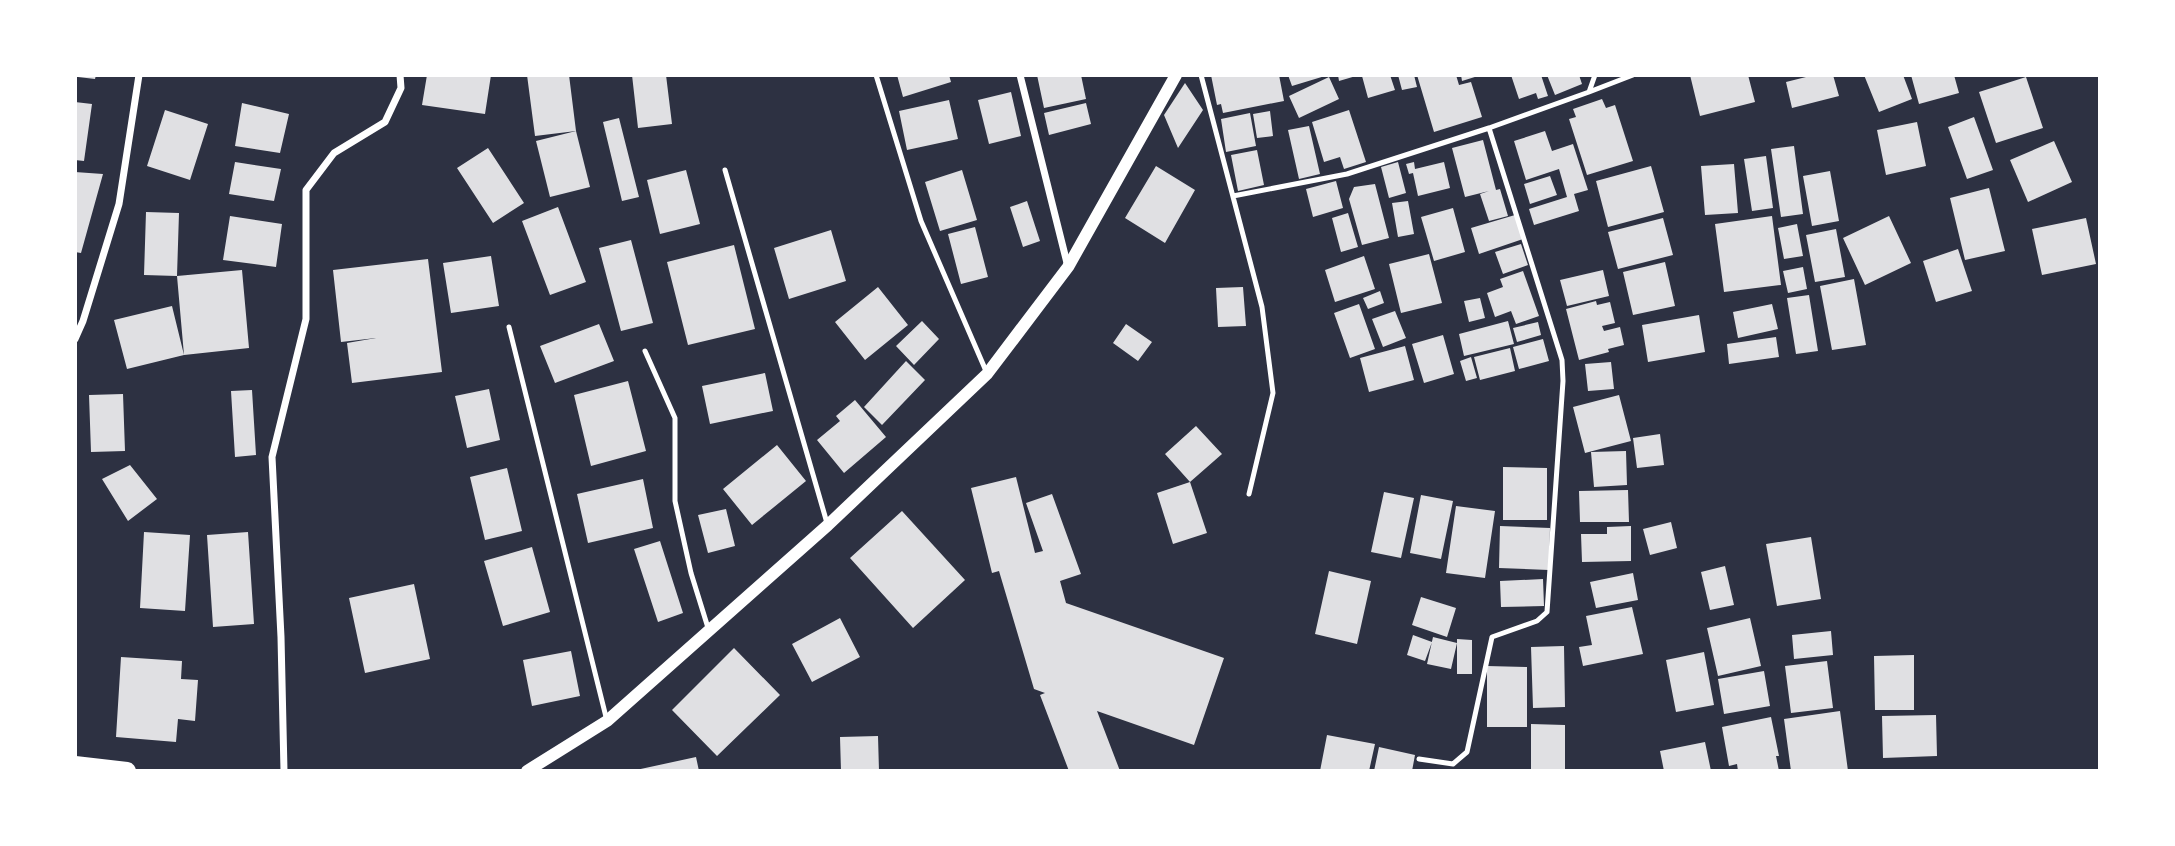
<svg xmlns="http://www.w3.org/2000/svg" width="2175" height="846" font-family="'PT Sans Narrow',sans-serif">
<style>
.building{fill:#e0e0e3}
.lines{fill:none;stroke-linecap:round;stroke-linejoin:round}
.service{stroke:#fff;stroke-width:5}
.minor{stroke:#fff;stroke-width:7}
.tertiary{stroke:#fff;stroke-width:12}
.primary{stroke:#fff;stroke-width:18}
</style>
<rect width="100%" height="100%" fill="#2d3142"/>
<!-- building -->
<path class="building" d="M78,75h18l-1,4 -17,-2z
M427,75h64l-6,39 -63,-9z
M527,75h42l7,56 14,56 -40,10 -14,-56 40,-10 -41,5z
M632,75h34l6,49 -34,4z
M897,75h52l2,7 -48,15z
M1037,75h44l5,24 -42,9z
M1211,75h68l5,26 -61,12 -2,-9 -4,1z
M1288,75h37v1l-33,10z
M1338,75h18v1l-17,5z
M1365,75h25l5,15 -27,8 -6,-22z
M1398,75h16l3,12 -15,3z
M1417,75h39l3,10 12,-3 11,35 -48,15z
M1461,75h17v1l-16,5z
M1511,75h30l7,21 -10,3 -2,-6 -17,6z
M1547,75h32l3,9 -27,11z
M1690,75h58l7,27 -55,14z
M1814,75h19l6,21 -47,12 -6,-26z
M1864,75h39l9,24 -33,13z
M1911,75h43l5,18 -40,11z
M1329,77l10,22 -40,19 -10,-22z
M2026,77l17,51 -47,15 -17,-51z
M1185,83l18,27 -25,38 -14,-33z
M1011,92l10,44 -32,8 -11,-44z
M1602,99l4,9 9,-3 18,56 -46,14 -18,-56 7,-2 -3,-8z
M949,100l9,39 -51,11 -8,-39z
M75,102l17,2 -8,57 -9,-1z
M242,103l47,11 -9,39 -45,-7z
M1086,103l5,21 -42,11 -5,-22z
M165,110l43,14 -18,56 -43,-14z
M1349,110l17,52 -22,7 -4,-12 -16,5 -12,-40z
M1270,111l3,25 -16,2 -4,-24z
M1250,113l6,33 -30,6 -5,-33z
M1974,117l19,53 -26,9 -19,-52z
M619,118l20,79 -17,4 -19,-79z
M1917,122l9,44 -40,9 -9,-45z
M1309,126l11,48 -21,5 -11,-49z
M1545,131l7,20 21,-7 15,46 -14,4 5,17 -45,14 -5,-16 38,-12 -8,-28 -33,11 -12,-39z
M1483,140l13,50 4,-1 8,27 -19,5 -9,-27 9,-3 -24,6 -13,-49z
M2054,141l18,41 -44,20 -18,-42z
M1794,146l9,68 -22,3 -10,-68z
M488,148l36,55 -31,20 -36,-55z
M1257,150l7,35 -26,6 -7,-36z
M1766,156l7,52 -21,3 -8,-52z
M235,162l46,7 -7,32 -45,-7z
M1398,162l8,31 -17,5 -8,-31z
M1414,162l1,7 29,-7 6,26 -32,8 -5,-23 -4,1 -3,-10z
M1734,164l4,49 -33,2 -4,-49z
M1156,166l39,24 -30,53 -40,-25z
M1651,166l13,46 -56,15 -12,-46z
M686,170l14,54 -40,10 -13,-54z
M962,170l15,50 -37,11 -15,-49z
M1830,171l9,50 -27,5 -9,-50z
M75,172l28,2 -22,79 -6,-1z
M1550,176l7,19 -27,9 -6,-20z
M1336,181l7,27 -30,9 -7,-28z
M1375,184l14,54 -27,7 -13,-46 5,-12z
M1989,188l16,63 -40,9 -15,-62z
M1027,201l13,40 -17,6 -13,-40z
M1408,201l6,33 -16,3 -6,-34z
M558,207l28,75 -36,13 -28,-74z
M1453,208l12,44 -31,9 -13,-44z
M146,212l33,1 -2,63 65,-6 7,78 -65,7 -7,-79 -33,-1z
M1348,213l10,34 -17,5 -9,-34z
M1515,215l8,24 -44,15 -8,-26z
M230,216l52,8 -6,43 -53,-7z
M1772,216l9,69 -57,7 -9,-68z
M1889,216l22,47 -46,22 -22,-47z
M1663,218l10,37 -55,14 -10,-37z
M2086,218l10,46 -54,11 -10,-46z
M1797,224l6,32 -19,3 -6,-31z
M975,227l13,50 -27,7 -13,-50z
M1836,229l9,48 -30,5 -9,-47z
M831,230l15,51 -57,18 -15,-51z
M631,240l22,83 -32,8 -22,-83z
M1521,244l7,21 -25,9 -8,-22z
M734,245l21,84 -67,16 -21,-83z
M1958,249l14,42 -36,11 -13,-41z
M1429,254l13,49 -41,10 -12,-49z
M491,256l8,50 -48,7 -8,-50z
M1364,256l11,33 -40,13 -10,-32z
M428,259l14,113 -90,11 -5,-40 29,-5 -35,4 -8,-72z
M1665,262l10,44 -42,9 -10,-43z
M1803,267l4,22 -19,4 -5,-22z
M1603,270l6,26 -42,10 -7,-26z
M1523,271l16,45 -23,8 -5,-13 -16,6 -8,-24 16,-6 -3,-8z
M1854,279l12,66 -34,5 -12,-64z
M878,287l30,38 -43,35 -30,-38z
M1243,287l3,39 -28,1 -2,-39z
M1380,291l4,12 -16,6 -5,-11z
M1809,295l9,56 -22,3 -9,-56z
M1480,298l5,20 -16,4 -5,-21z
M1596,301l1,4 13,-3 5,21 -13,3 2,5 16,-4 4,18 -16,4 1,3 -30,8 -13,-51z
M1359,304l16,45 -25,9 -16,-45z
M1772,304l6,25 -40,9 -5,-26z
M172,306l12,49 -57,14 -13,-49z
M1395,311l11,27 -23,9 -11,-28z
M1699,315l6,37 -57,10 -6,-37z
M922,321l17,18 -25,26 -18,-19z
M1508,321l6,23 -50,12 -5,-22z
M1538,322l3,13 -24,7 -4,-14z
M599,324l15,37 -59,22 -15,-37z
M1126,324l26,18 -14,19 -25,-18z
M1443,335l11,39 -30,9 -12,-39z
M1776,337l3,20 -50,7 -2,-20z
M1543,339l6,22 -30,8 -6,-22z
M1405,346l9,34 -45,12 -9,-34z
M1510,348l5,23 -35,9 -6,-23z
M1471,357l6,21 -11,3 -6,-20z
M906,361l19,19 -43,45 -18,-18z
M1611,362l3,27 -26,2 -3,-27z
M765,373l8,38 -63,13 -8,-38z
M628,381l18,70 -55,15 -17,-71z
M489,389l11,51 -33,8 -12,-52z
M252,390l4,65 -21,2 -4,-66z
M123,394l2,57 -34,1 -2,-57z
M1619,395l12,46 -46,12 -12,-46z
M855,400l31,37 -42,36 -27,-33 23,-19 -4,-5z
M1196,426l26,28 -32,28 -25,-28z
M1660,434l4,31 -27,3 -4,-30z
M777,445l29,36 -54,44 -29,-36z
M1626,451l1,34 -33,2 -3,-35z
M130,465l27,34 -29,22 -26,-42z
M1503,467l44,1v52h-44z
M507,468l15,63 -37,9 -15,-63z
M1016,477l19,76 8,-2 -17,-48 26,-9 29,80 -21,7 6,22 158,55 -30,87 -97,-34 23,60h-51l-29,-76 5,-2 -11,-4 -35,-118 -7,2 -21,-85z
M643,479l10,49 -65,15 -11,-49z
M1190,482l17,51 -34,11 -16,-51z
M1628,490l1,32h-49l-1,-31z
M1384,492l30,6 -13,60 -30,-6z
M1421,495l32,6 -12,58 -31,-6z
M1456,506l39,5 -10,67 -39,-5z
M726,509l9,37 -27,7 -10,-38z
M902,511l63,69 -52,48 -63,-70z
M1671,522l6,26 -27,7 -7,-26z
M1500,526l50,2 -1,42 -50,-2z
M1631,526v35l-49,1 -1,-28h26v-7z
M144,532l46,3 -5,76 -45,-3z
M248,532l6,92 -41,3 -6,-92z
M1811,537l10,62 -44,7 -11,-62z
M660,541l23,72 -25,9 -24,-73z
M532,547l18,65 -47,14 -19,-65z
M1725,566l9,39 -24,5 -9,-38z
M1329,571l42,10 -14,63 -42,-10z
M1633,573l5,27 -42,8 -6,-26z
M1543,579l1,27 -43,1 -1,-26z
M414,584l16,75 -65,14 -16,-75z
M1421,597l35,11 -9,29 -35,-12z
M1632,607l11,47 -60,12 -4,-19 13,-2 -6,-29z
M840,618l20,39 -48,25 -20,-38z
M1750,618l11,48 -43,10 -11,-48z
M1831,631l2,24 -39,4 -2,-24z
M1413,635l19,7 -7,19 -18,-6z
M1433,637l24,6 -6,26 -24,-5z
M1457,639l15,1v34h-15z
M1564,646l1,61 -32,1 -2,-61z
M734,648l46,47 -63,61 -45,-46z
M571,651l9,45 -48,10 -9,-46z
M1704,652l10,53 -38,7 -10,-52z
M1914,655v55h-39l-1,-54z
M121,657l61,4 -1,18 17,1 -3,41 -17,-2 -2,23 -60,-5z
M1827,661l6,47 -42,5 -6,-47z
M1487,666l40,1v60h-40z
M1764,671l6,35 -46,8 -6,-35z
M1840,711l8,60h-57l-7,-52z
M1936,715l1,41 -54,2 -1,-42z
M1771,717l8,39h-3l3,15h-41l-1,-7 -8,2 -7,-39z
M1531,724l34,1v46h-34z
M1327,735l48,9 -6,27h-49z
M878,736l1,35h-38l-1,-34z
M1705,742l6,29h-47l-4,-20z
M1379,747l36,8 -3,16h-38z
M696,757l3,14h-63v-1z"/>
<g class="lines">
<!-- service -->
<path class="service" d="M876,75l45,146 65,150
M1201,75l61,232 11,86 -24,101
M1589,92l44,-17
M725,170l102,353
M1233,196l114,-22 142,-46 100,-36 6,-17
M509,327l98,394
M645,351l30,67v83l16,72 18,58
M1419,759l34,5 14,-12 25,-115 45,-16 10,-9 16,-231 -1,-21 -73,-232"/>
<!-- minor -->
<path class="minor" d="M1020,75l48,192
M75,339l8,-18 36,-117 20,-129
M284,771l-3,-134 -9,-180 34,-138v-129l28,-37 51,-31 16,-34 -1,-13"/>
<!-- tertiary -->
<path class="tertiary" d="M527,771l80,-50 221,-196 159,-151 81,-107 108,-192"/>
<!-- primary -->
<path class="primary" d="M75,765l52,6"/>
</g>
<!-- border -->
<rect width="2175" height="846" fill="none" stroke="#ffffff" stroke-width="154"/>
</svg>
